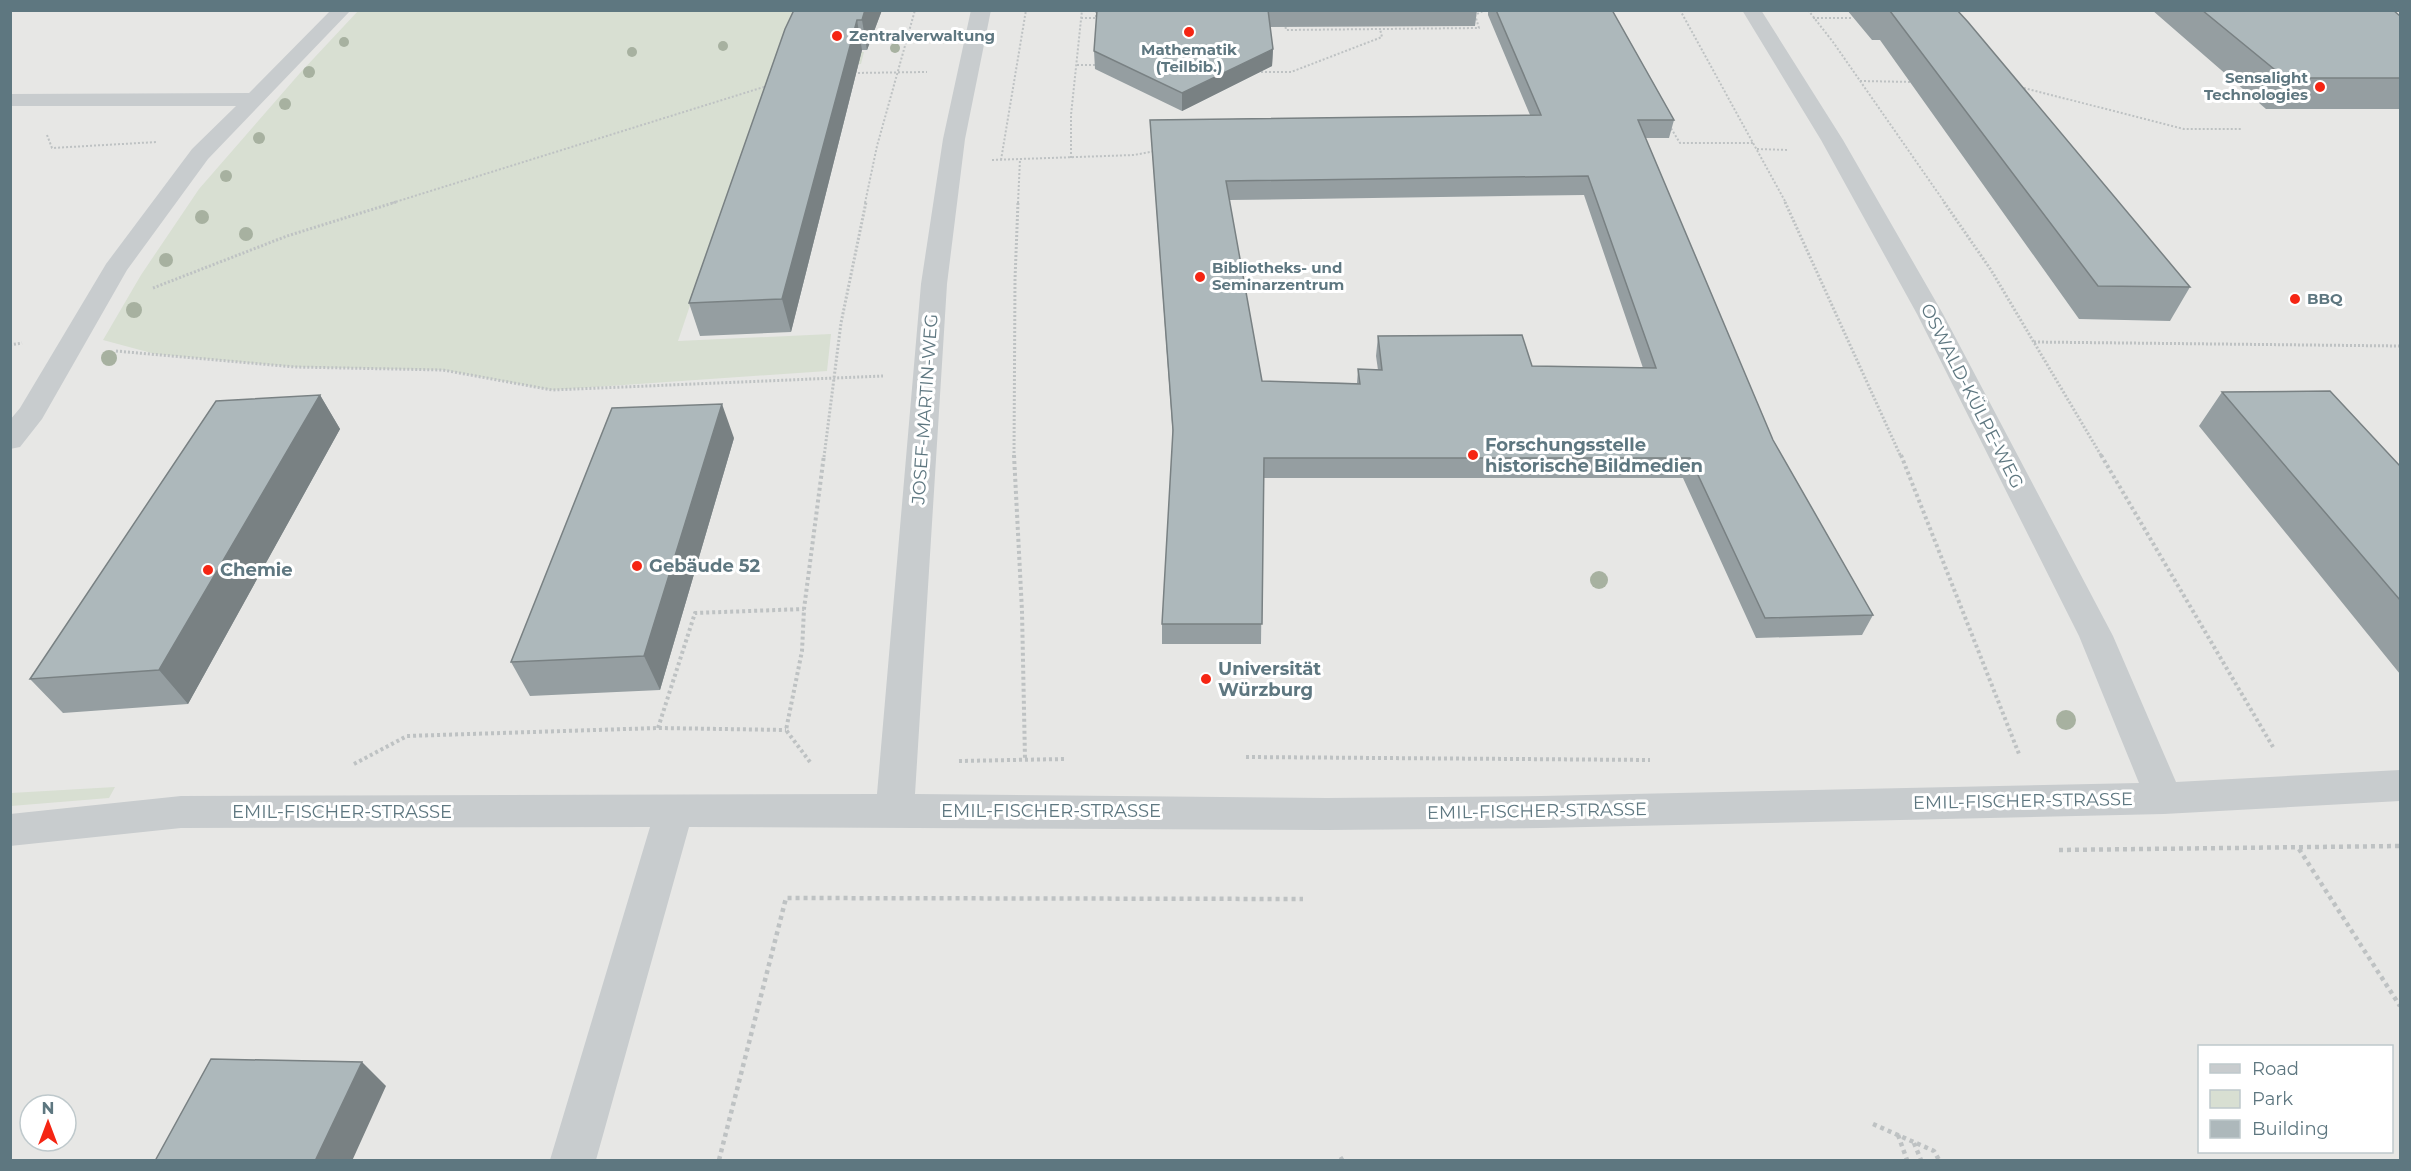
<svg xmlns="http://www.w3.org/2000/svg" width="2411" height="1171" font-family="Montserrat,sans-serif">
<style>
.built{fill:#e7e7e5;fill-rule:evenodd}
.green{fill:#d8dfd2}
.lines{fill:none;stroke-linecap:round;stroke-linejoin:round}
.path-far3{stroke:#bec2c3;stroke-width:2;stroke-dasharray:2 2;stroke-linecap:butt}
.path-far2{stroke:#bec2c3;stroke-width:3;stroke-dasharray:2 2;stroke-linecap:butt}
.path-far1{stroke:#bec2c3;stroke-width:4;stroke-dasharray:3 3;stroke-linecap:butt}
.path{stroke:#bec2c3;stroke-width:4.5;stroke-dasharray:4 4;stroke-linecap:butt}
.minor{fill:#c8ccce;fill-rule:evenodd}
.tree{fill:#a7b1a0}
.wall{fill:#959ea1;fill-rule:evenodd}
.shaded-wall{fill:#798183}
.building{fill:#adb8bb;stroke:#798183;stroke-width:1.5;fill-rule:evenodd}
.poi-dot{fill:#f52513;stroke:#fff;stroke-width:2}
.labels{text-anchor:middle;stroke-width:6;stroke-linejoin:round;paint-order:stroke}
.far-poi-label{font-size:15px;font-weight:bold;fill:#5e7780;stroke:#fff;text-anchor:start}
.street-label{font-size:18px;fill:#5e7780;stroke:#fff}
.poi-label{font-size:18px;font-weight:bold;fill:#5e7780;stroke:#fff;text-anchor:start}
</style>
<rect width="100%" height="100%" fill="#f6f6f2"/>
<!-- built -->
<path class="built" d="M10,11h2390v1149h-2389zM2200,1046h192v106h-192zM30,1105h36v36h-36z"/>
<!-- green -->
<path class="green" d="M358,11h438l-19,42 87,-1 -3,12h-70l47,41 -81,3 -79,233 153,-7 -4,37 -275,19 -109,-20 -148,-3 -140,-13 -52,-14 38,-65 58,-86 101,-116z
M115,787l-6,11 -98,8v-13z"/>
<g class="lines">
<!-- path-far3 -->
<path class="path-far3" d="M1680,10l106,193
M1808,10l25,32 112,161
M1081,18h15v-8
M1813,18h40
M1285,23l1,7 193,-2 -4,-13 10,-5
M1077,65h18
M1257,72h34l91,-35 -2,-8
M854,73l73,-1
M1860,81l54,1
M2020,87l164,42h58
M1669,125l11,18h74
M47,135l5,13 105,-6
M1757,149l32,1
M1071,158v-43l11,-105
M992,160l142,-5 21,-4
M1001,160l25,-150
M392,203l375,-117
M865,203l12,-57 38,-136
M1018,203l2,-44"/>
<!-- path-far2 -->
<path class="path-far2" d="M1785,202l116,255
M1944,202l47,68 111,187
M153,288l134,-52 109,-34
M2034,342l366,4
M10,345l12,-2
M116,351l179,16 148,3 109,20 331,-14
M824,457l17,-134 25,-121
M1014,457l1,-178 3,-77"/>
<!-- path-far1 -->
<path class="path-far1" d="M1014,455l8,156 3,148
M1901,455l118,299
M2101,455l172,292
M658,728l37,-115 109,-4
M1246,757l404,3
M959,761l106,-2
M810,762l-24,-32 16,-79 2,-42 20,-154
M354,764l53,-28 251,-8 128,2"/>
<!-- path -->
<path class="path" d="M2299,849l101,157
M2059,850l341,-4
M1873,1124l61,27 5,9
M1898,1135l9,25
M1914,1143l7,17
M719,1160l67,-262 517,1
M1340,1160l5,-3"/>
<!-- minor -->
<path class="minor" d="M331,10h20l-143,149 -81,111 -85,149 -22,28 -10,2v-29l10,-12 86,-144 86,-115 44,-43h-226v-12l239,-1z
M971,10h20l-26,129 -18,145 -32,510 412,4 214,-2 598,-13 -60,-147 -162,-322 -96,-174 -79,-130h19l82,130 100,174 170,322 63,146 224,-12v31l-236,13 -623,14 -214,2 -638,-3 -93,333h-46l100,-333 -469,1 -171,18v-32l171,-18 696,-2 44,-510 22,-145z"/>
</g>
<!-- trees -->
<g class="tree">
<circle cx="344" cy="42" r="5"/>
<circle cx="723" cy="46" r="5"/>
<circle cx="895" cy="48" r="5"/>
<circle cx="632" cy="52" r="5"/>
<circle cx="309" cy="72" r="6"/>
<circle cx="285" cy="104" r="6"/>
<circle cx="259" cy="138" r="6"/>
<circle cx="226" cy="176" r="6"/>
<circle cx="202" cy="217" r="7"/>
<circle cx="246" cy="234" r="7"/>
<circle cx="166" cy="260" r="7"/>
<circle cx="134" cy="310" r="8"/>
<circle cx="109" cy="358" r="8"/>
<circle cx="1599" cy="580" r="9"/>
<circle cx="2066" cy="720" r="10"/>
</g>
<!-- wall -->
<path class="wall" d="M882,10l-15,40h-5l-71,282 -91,4 -11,-33 96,-274z
M1097,10h380l-2,16 -205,1 3,22 -1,17 -90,45 -87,-42 -1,-18z
M1488,10h124l62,110 -5,18h-24l128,302 100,175 -11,20 -106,3 -73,-160h-420l-2,166h-99v-20l11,-186 -23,-318 380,-5 -42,-100zM1584,195l59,173 -111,-2 -154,-30 -2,20 2,14 -20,-1 -1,14 -95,-2 -33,-181z
M1847,10h110l233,277 -20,34 -91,-2 -199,-279h-8z
M2152,10h241l7,6v93h-134z
M2222,392l178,74v208l-201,-248z
M320,395l20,34 -152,275 -125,9 -33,-34z
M734,438l-74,252 -130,6 -19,-34z"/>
<!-- shaded-wall -->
<path class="shaded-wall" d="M865,10h17l-15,40 -5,-30z
M857,20l5,30 -71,282 -9,-33z
M1273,49l-1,17 -90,45v-18z
M320,395l20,34 -152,275 -29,-34z
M722,404l12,34 -74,252 -16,-34z
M362,1062l24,24 -34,75h-37z"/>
<!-- building -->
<path class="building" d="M794,10h71l-3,10h-5l-75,279 -93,4 96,-274z
M1097,10h171l5,39 -91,44 -88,-42z
M1496,10h116l62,110h-36l135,320 100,175 -108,3 -75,-160h-426l-2,166h-100l11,-194 -23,-310 391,-5zM1588,176l68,192 -124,-2 -10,-31 -144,1 4,34 -24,-1 2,15 -98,-3 -36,-200z
M1882,10h75l11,12 222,265 -92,-1 -208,-275z
M2202,10h191l7,6v62h-115z
M2330,391l70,75v134l-178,-208z
M320,395l-161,275 -129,9 186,-278z
M722,404l-78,252 -133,6 101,-254z
M211,1059l151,3 -47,99h-160z"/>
<!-- markers -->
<g class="poi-dot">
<circle cx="1189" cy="32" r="6"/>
<circle cx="837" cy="36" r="6"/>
<circle cx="2320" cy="87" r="6"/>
<circle cx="1200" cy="277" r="6"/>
<circle cx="2295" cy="299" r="6"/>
<circle cx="1473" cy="455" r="6"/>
<circle cx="637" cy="566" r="6"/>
<circle cx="208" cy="570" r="6"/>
<circle cx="1206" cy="679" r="6"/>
</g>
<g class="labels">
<!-- far-poi labels -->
<g class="far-poi-label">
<text x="849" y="41">Zentralverwaltung</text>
<text x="1189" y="55" text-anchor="middle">Mathematik<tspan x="1189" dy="17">(Teilbib.)</tspan></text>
<text x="2308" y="83" text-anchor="end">Sensalight<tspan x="2308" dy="17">Technologies</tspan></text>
<text x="1212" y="273">Bibliotheks- und<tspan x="1212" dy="17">Seminarzentrum</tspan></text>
<text x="2307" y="304">BBQ</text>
</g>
<!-- street labels -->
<g class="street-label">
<text transform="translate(1972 396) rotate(63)" y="6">OSWALD-KÜLPE-WEG</text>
<text transform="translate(925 409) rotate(-86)" y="6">JOSEF-MARTIN-WEG</text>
<text transform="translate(2023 801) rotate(-1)" y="6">EMIL-FISCHER-STRASSE</text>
<text x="1051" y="817">EMIL-FISCHER-STRASSE</text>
<text transform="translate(1537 811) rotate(-1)" y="6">EMIL-FISCHER-STRASSE</text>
<text x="342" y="818">EMIL-FISCHER-STRASSE</text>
</g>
<!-- poi labels -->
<g class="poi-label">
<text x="1485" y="451">Forschungsstelle<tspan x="1485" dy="21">historische Bildmedien</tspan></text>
<text x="649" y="572">Gebäude 52</text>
<text x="220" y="576">Chemie</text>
<text x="1218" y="675">Universität<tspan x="1218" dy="21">Würzburg</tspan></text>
</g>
</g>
<!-- border -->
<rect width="2411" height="1171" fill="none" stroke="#5e7780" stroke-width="24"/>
<!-- legend -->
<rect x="2198" y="1045" width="195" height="108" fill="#ffffff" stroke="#bfc9cc" stroke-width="1.5"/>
<rect x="2210" y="1064" width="30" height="9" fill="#c8ccce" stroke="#bfc9cc" stroke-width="1.5"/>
<text x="2252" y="1075" font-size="18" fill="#5e7780">Road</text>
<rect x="2210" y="1090" width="30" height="18" fill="#d8dfd2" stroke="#bfc9cc" stroke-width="1.5"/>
<text x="2252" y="1105" font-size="18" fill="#5e7780">Park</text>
<rect x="2210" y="1120" width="30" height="18" fill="#adb8bb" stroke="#bfc9cc" stroke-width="1.5"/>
<text x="2252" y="1135" font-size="18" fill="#5e7780">Building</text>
<!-- north arrow -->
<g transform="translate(48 1123)"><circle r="28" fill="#ffffff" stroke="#bfc9cc" stroke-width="1.5"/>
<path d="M0-4.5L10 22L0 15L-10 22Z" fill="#f52513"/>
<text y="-9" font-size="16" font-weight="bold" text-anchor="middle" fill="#5e7780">N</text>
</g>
</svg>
